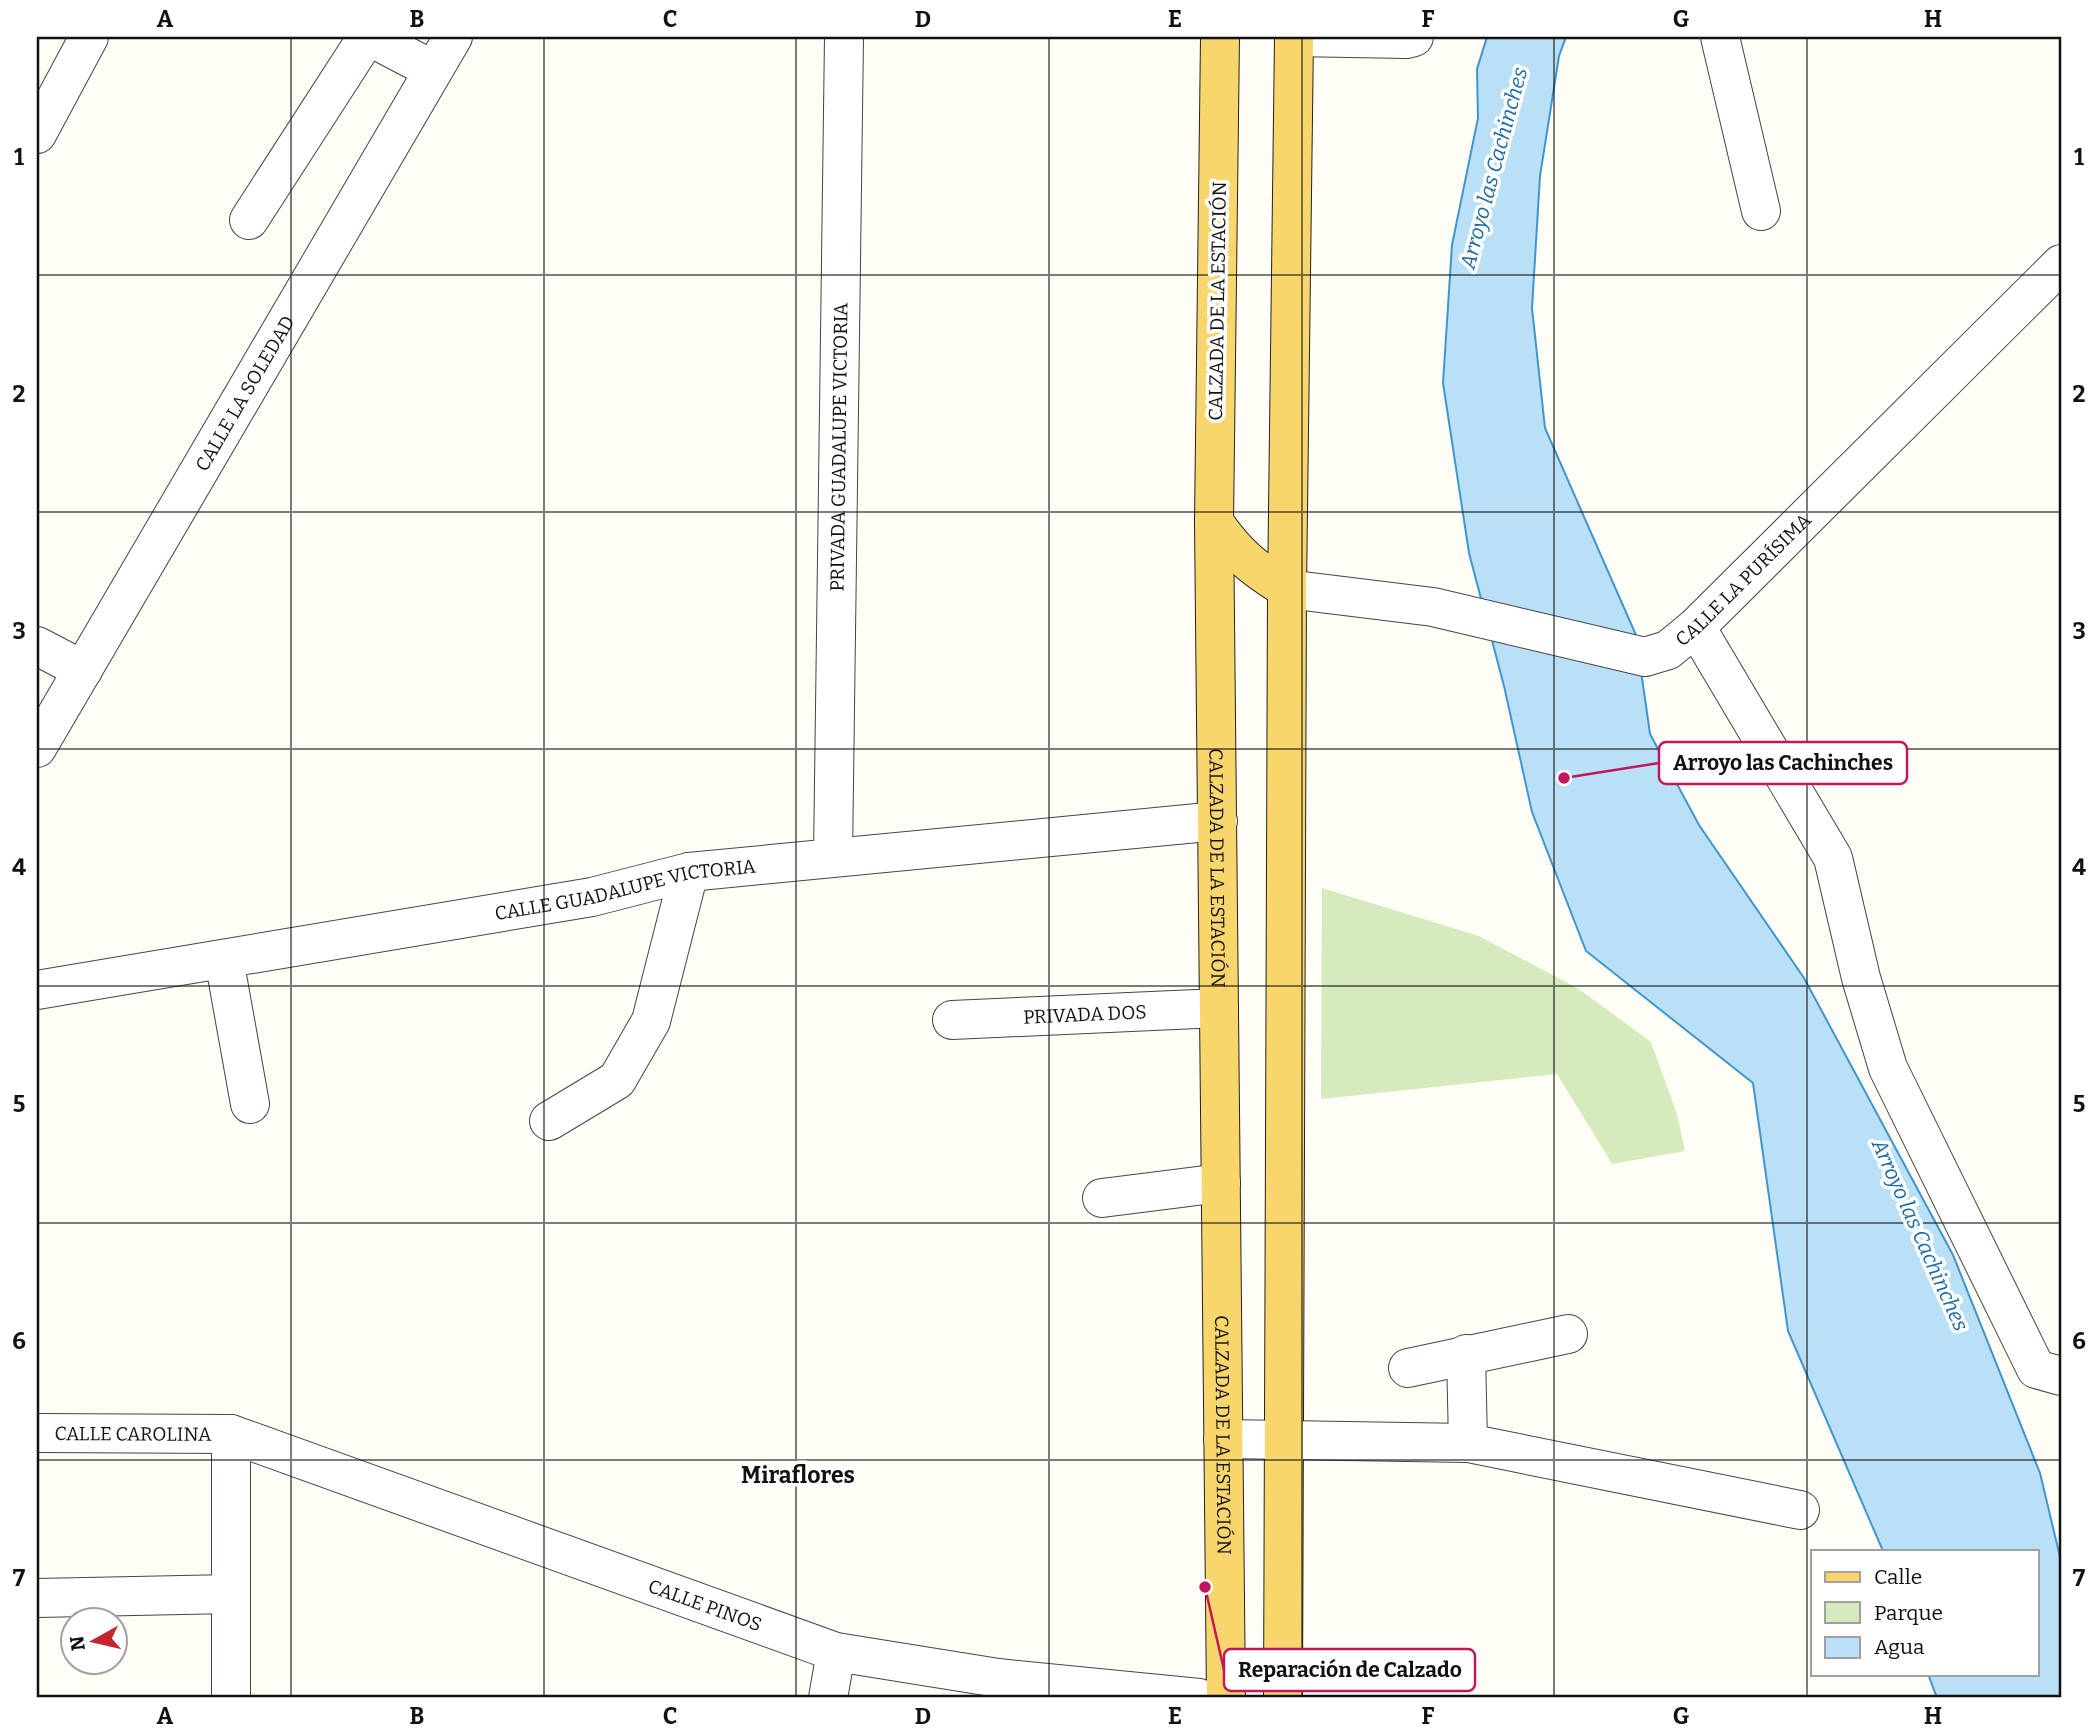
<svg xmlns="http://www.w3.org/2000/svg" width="2098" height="1735" font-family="Bitter,serif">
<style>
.green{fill:#d5ebbd}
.water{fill:#b9e0f7;stroke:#3f96cf;stroke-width:2}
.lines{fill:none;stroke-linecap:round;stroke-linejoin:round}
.minor-casing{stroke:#444;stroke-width:40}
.major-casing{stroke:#222;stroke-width:40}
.minor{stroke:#fff;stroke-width:38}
.major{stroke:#f9d66b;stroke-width:38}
.grid{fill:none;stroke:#111;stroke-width:2;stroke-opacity:0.55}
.labels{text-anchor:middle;stroke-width:7;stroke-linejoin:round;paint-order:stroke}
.street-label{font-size:19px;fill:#111;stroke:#fff}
.water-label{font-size:21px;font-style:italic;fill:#1768a6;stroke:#fff}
.quarter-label{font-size:23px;font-weight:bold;fill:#111;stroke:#fff}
.leader{fill:none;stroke:#c2185b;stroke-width:2.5}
.callout-dot{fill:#c2185b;stroke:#fff;stroke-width:2.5}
.callout{fill:#fff;stroke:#c2185b;stroke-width:2.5}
.callout-label{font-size:21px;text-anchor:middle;font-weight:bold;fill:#111}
.neatline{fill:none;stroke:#111;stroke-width:2.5}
.grid-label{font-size:23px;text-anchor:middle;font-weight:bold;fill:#111}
</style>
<rect width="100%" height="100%" fill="#fffdf5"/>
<!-- green -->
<path class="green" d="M1322,888l157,48 100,53 72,53 26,72 8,37 -73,13 -55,-90 -236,25z"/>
<!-- water -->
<path class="water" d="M1487,37h79l-7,19 -19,120 -8,132 13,120 91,207 14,99 49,91 105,153 149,277 87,218 21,88v137h-124l-9,-24h109v-123h-154l-95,-220 -35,-248 -167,-132 -54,-139 -28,-126 -35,-133 -26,-170 9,-138 26,-127 -1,-49z"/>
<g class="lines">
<defs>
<g id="minor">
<path d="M370,37l63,33"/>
<path d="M1294,37l112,2 8,-2"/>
<path d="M1720,37l41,174"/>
<path d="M37,134l52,-97"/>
<path d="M249,220l118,-183"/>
<path id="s1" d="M1287,589l146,18 212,50 23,-7 28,-23 365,-363"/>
<path d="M1696,627l137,231 28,120 27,90 148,301 25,7"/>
<path d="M37,646l46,24"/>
<path id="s2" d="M37,748l416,-711"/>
<path id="s3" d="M833,857l11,-820"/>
<path d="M224,959l26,145"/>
<path id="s4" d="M37,990l555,-93 97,-25 529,-51"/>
<path id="s5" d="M952,1020l267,-12"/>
<path d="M549,1121l68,-41 34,-59 38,-149"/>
<path d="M1102,1198l119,-15"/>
<path d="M1466,1354l2,89"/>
<path d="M1408,1368l160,-34"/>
<path id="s6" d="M37,1433l194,1 605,218 162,26 201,20"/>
<path d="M1223,1439l245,4 332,67"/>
<path d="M37,1598l194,-4"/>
<path d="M231,1698v-264"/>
<path d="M828,1698l8,-46"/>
</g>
<g id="major">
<path id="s7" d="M1220,37l-6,485 12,1176"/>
<path d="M1214,522c24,34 38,45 73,67"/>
<path d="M1283,1698l4,-1109 7,-552"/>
</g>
</defs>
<!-- minor casing -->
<use href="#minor" class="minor-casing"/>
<!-- major casing -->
<use href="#major" class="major-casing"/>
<!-- minor -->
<use href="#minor" class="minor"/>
<!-- major -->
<use href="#major" class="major"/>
</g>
<!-- grid -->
<path class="grid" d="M291,37v1661M544,37v1661M796,37v1661M1049,37v1661M1302,37v1661M1554,37v1661M1807,37v1661M37,275h2024M37,512h2024M37,749h2024M37,986h2024M37,1223h2024M37,1460h2024"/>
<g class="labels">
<!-- street labels -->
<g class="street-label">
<text transform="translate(1217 301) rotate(-89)" y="7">CALZADA DE LA ESTACIÓN</text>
<text dy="7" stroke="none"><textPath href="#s2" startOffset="411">CALLE LA SOLEDAD</textPath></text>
<text dy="7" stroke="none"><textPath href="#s3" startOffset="410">PRIVADA GUADALUPE VICTORIA</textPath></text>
<text dy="7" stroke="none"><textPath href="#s1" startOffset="492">CALLE LA PURÍSIMA</textPath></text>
<text dy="7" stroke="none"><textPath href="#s7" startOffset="831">CALZADA DE LA ESTACIÓN</textPath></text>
<text dy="7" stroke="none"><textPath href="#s4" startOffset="597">CALLE GUADALUPE VICTORIA</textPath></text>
<text dy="7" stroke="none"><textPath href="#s5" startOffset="133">PRIVADA DOS</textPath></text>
<text dy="7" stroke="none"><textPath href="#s6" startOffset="96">CALLE CAROLINA</textPath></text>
<text dy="7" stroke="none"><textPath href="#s7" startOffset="1398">CALZADA DE LA ESTACIÓN</textPath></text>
<text dy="7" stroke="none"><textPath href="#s6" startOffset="698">CALLE PINOS</textPath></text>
</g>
<!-- water labels -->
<g class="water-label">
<text transform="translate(1494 168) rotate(-75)" y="7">Arroyo las Cachinches</text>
<text transform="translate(1920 1235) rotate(66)" y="7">Arroyo las Cachinches</text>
</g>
<!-- quarter labels -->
<g class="quarter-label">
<text x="798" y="1483">Miraflores</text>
</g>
</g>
<!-- callouts -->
<path class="leader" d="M1564 778L1659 763M1205 1587L1224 1670"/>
<g class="callout-dot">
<circle cx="1564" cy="778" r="7"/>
<circle cx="1205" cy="1587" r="7"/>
</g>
<g class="callout">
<rect x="1659" y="742" width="248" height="42" rx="7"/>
<rect x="1224" y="1649" width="251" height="42" rx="7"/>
</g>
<g class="callout-label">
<text x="1783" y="770">Arroyo las Cachinches</text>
<text x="1350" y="1677">Reparación de Calzado</text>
</g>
<!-- border -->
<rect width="2098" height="1735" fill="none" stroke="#ffffff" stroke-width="77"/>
<!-- legend -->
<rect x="1811" y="1550" width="228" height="126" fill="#ffffff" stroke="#a0a0a0" stroke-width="2"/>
<rect x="1825" y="1572" width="35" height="10" fill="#f9d66b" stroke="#a0a0a0" stroke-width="2"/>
<text x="1874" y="1584" font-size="21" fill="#111111">Calle</text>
<rect x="1825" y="1602" width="35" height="21" fill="#d5ebbd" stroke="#a0a0a0" stroke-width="2"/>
<text x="1874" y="1620" font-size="21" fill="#111111">Parque</text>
<rect x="1825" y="1637" width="35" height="21" fill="#b9e0f7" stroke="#a0a0a0" stroke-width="2"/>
<text x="1874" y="1654" font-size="21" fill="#111111">Agua</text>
<!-- north arrow -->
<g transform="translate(94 1641) rotate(262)"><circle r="33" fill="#ffffff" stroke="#a0a0a0" stroke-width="2"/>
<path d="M0-5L12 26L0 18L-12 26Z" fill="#c4262e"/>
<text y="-10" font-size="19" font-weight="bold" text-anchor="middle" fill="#111111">N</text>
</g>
<rect x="38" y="38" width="2022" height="1658" class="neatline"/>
<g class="grid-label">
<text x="165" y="27">A</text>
<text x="417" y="27">B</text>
<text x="670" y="27">C</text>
<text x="923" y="27">D</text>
<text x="1175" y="27">E</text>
<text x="1428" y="27">F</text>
<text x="1681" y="27">G</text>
<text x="1933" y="27">H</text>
<text x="19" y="165">1</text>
<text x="2079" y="165">1</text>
<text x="19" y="402">2</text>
<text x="2079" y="402">2</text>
<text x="19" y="639">3</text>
<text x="2079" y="639">3</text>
<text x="19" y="875">4</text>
<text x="2079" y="875">4</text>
<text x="19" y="1112">5</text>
<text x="2079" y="1112">5</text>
<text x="19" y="1349">6</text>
<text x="2079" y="1349">6</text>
<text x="19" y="1586">7</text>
<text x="2079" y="1586">7</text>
<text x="165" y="1724">A</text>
<text x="417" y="1724">B</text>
<text x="670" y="1724">C</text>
<text x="923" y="1724">D</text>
<text x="1175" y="1724">E</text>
<text x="1428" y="1724">F</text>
<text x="1681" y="1724">G</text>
<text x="1933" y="1724">H</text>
</g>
</svg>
